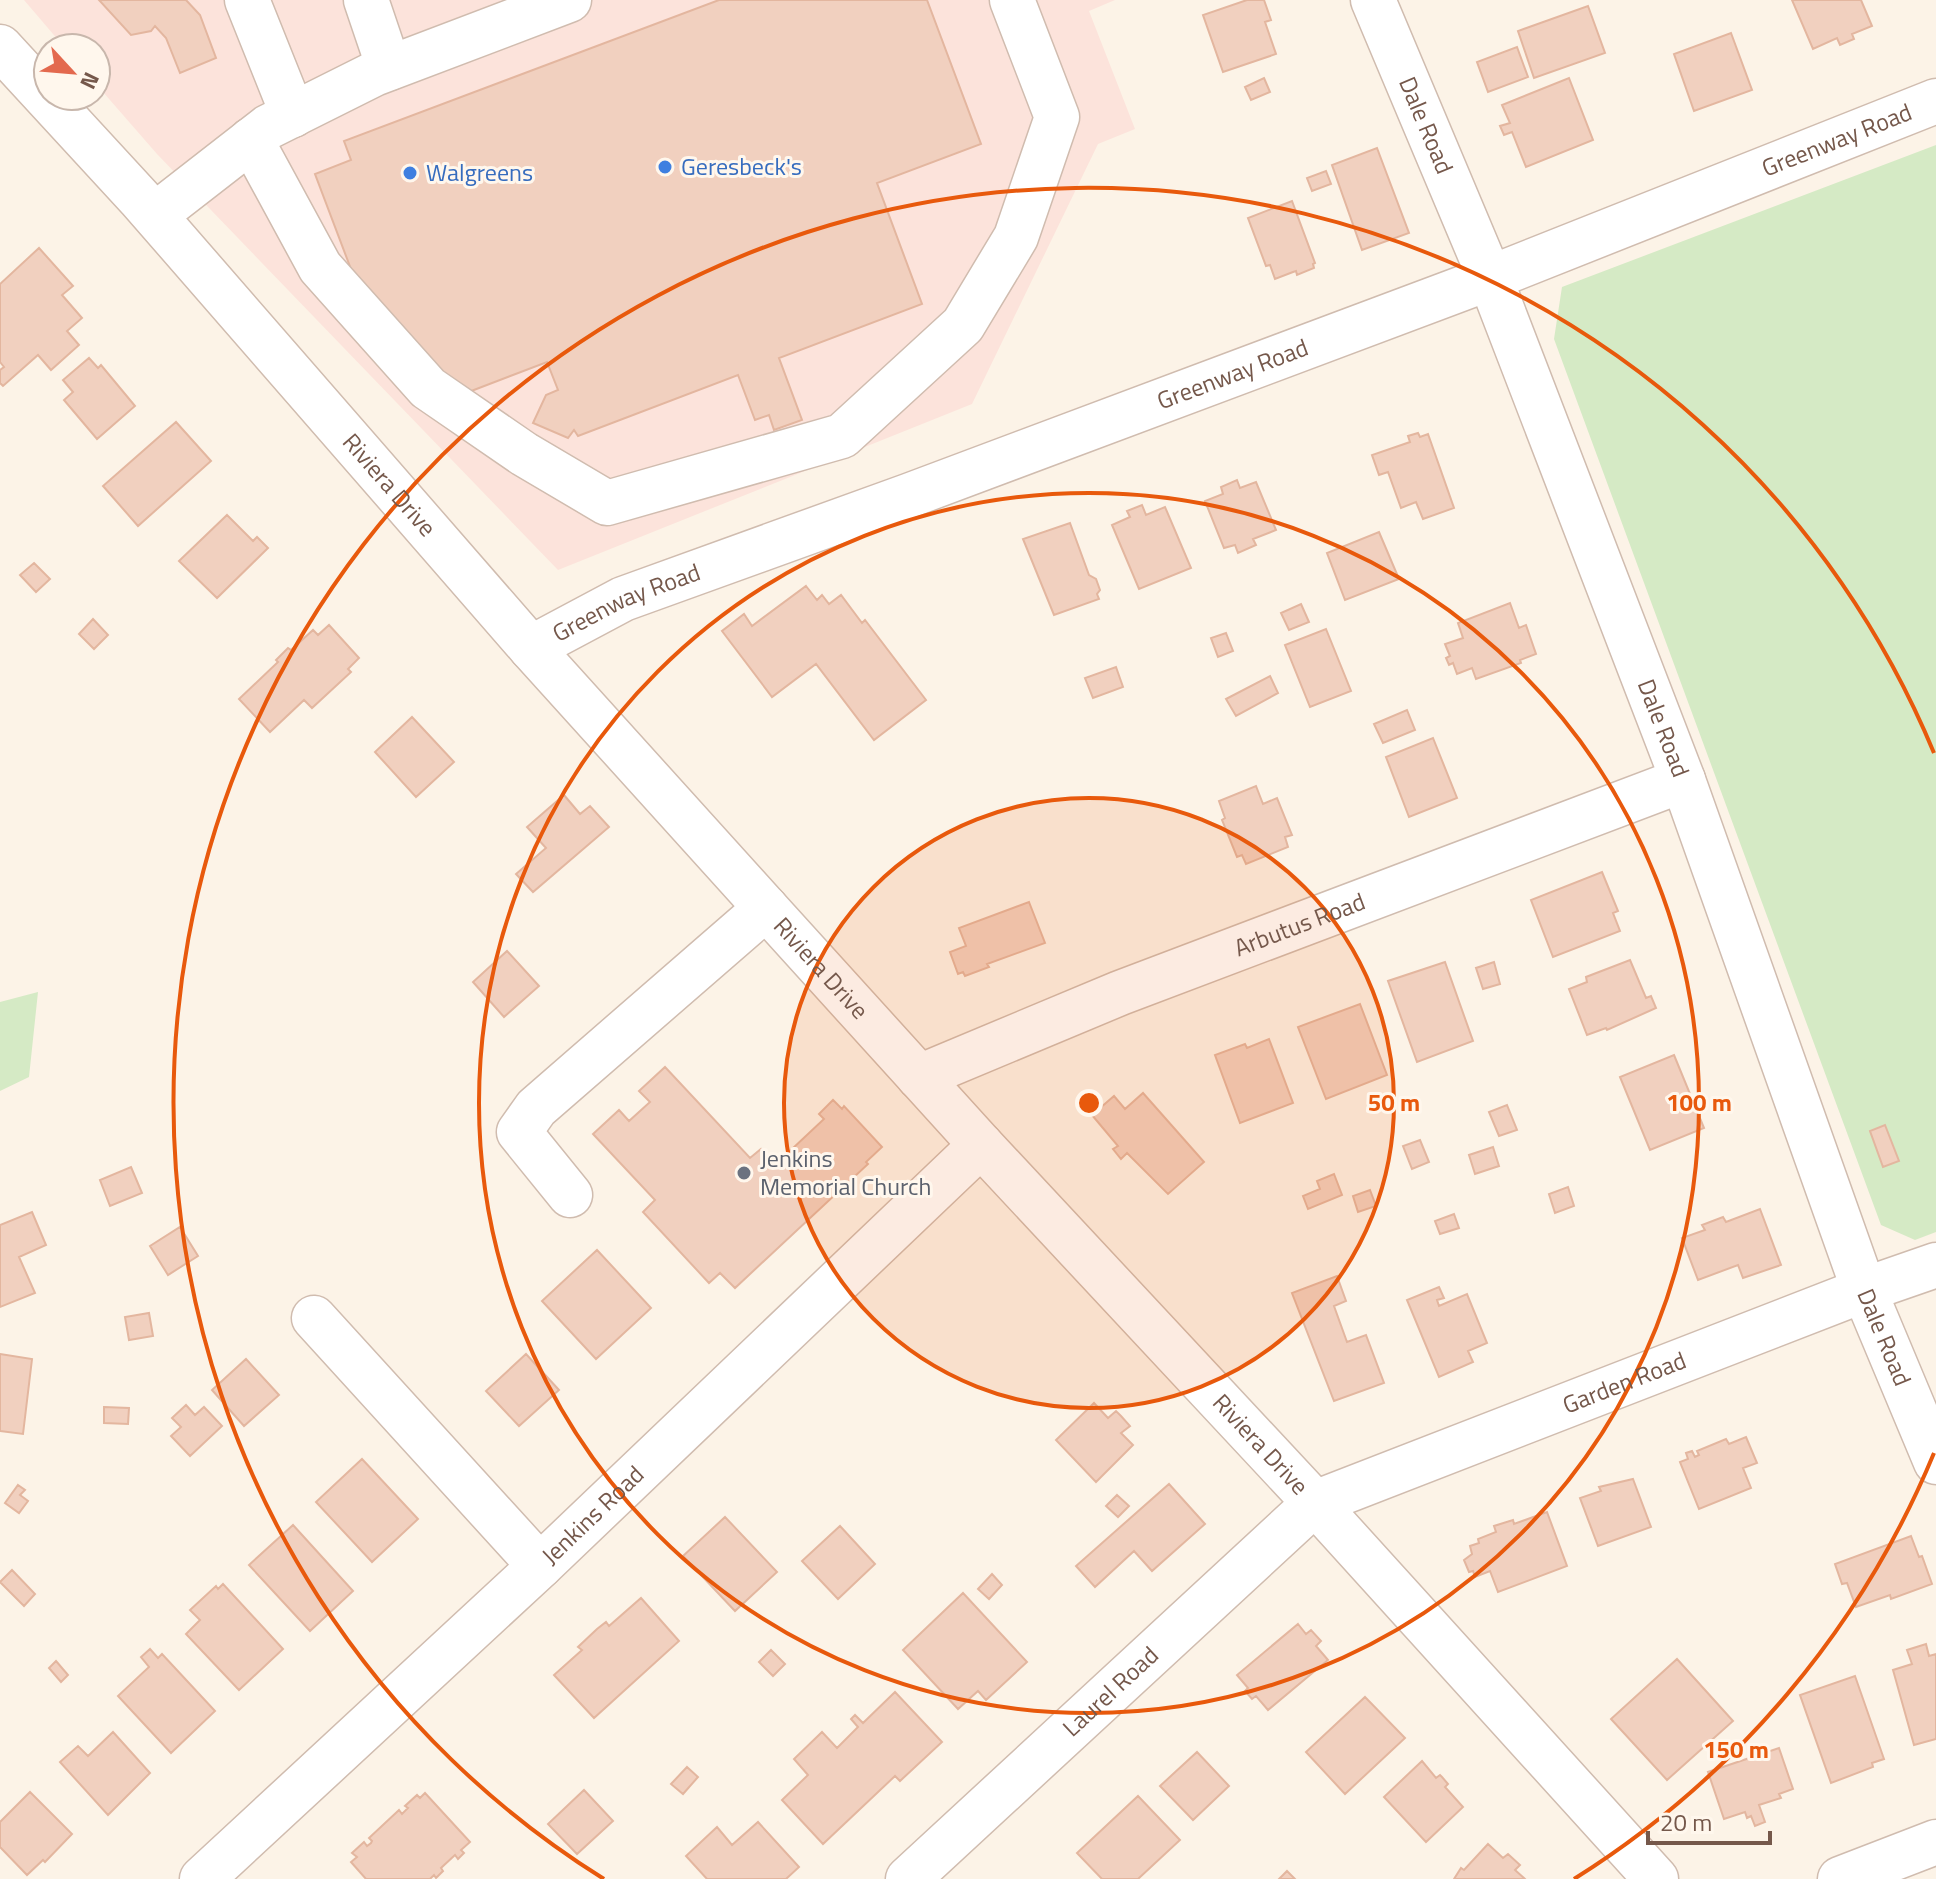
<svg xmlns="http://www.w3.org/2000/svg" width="1936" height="1879" font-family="'Titillium Web',sans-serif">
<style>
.commercial{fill:#fce3db}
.green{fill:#d5eac5}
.building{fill:#f1d0bf;stroke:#e3b69f;stroke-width:2}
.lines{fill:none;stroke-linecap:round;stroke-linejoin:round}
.minor-casing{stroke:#d0bcaf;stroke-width:47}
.minor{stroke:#fff;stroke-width:44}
.ring{fill:none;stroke:#e8590c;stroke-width:4}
.shop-dot{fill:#3f7fe0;stroke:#fff7ed;stroke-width:3}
.worship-dot{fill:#6b7280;stroke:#fff7ed;stroke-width:3}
.labels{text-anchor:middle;stroke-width:6;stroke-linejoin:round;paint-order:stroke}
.street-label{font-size:24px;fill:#75584b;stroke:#fff7ed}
.shop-label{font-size:24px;fill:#366cbe;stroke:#fff7ed;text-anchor:start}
.worship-label{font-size:24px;fill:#5b616d;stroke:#fff7ed;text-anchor:start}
.centre{fill:#e8590c;stroke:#fff7ed;stroke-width:4}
.ring-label{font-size:24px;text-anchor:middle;font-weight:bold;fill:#e8590c;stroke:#fff7ed;stroke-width:6;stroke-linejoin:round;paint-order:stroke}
</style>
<rect width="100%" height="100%" fill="#fcf3e7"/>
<!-- commercial -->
<path class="commercial" d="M24,0h1091l-26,11 46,118 -37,15 -126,260 -414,166 -401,-416 -61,-70v-36h-31z"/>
<!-- green -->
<path class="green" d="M1936,145v1087l-21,8 -34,-15 -327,-886 8,-52z
M38,992l-9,85 -29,14v-89z"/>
<!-- building -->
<path class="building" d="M99,0h87l14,15 16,43 -36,15 -14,-35 -11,-12 -4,5 -20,4z
M719,0h208l54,144 -104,39 45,121 -143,54 23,62 -28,10 -5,-15 -14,5 -17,-45 -160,61 -4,-6 -6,8 -35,-15 13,-28 12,-5 -11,-28 -94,36 -93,-105 -45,-119 36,-14 -7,-19z
M1247,0h17l7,20 -6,2 11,32 -53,18 -20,-57z
M1792,0h69l11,26 -20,8 2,5 -14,6 -3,-7 -24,11z
M1588,6l17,47 -71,25 -16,-47z
M1731,33l21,57 -58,21 -20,-57z
M1517,47l11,30 -40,15 -11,-30z
M1264,78l6,14 -19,8 -6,-13z
M1569,78l24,62 -67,27 -14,-35 -8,3 -4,-9 10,-3 -8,-18z
M1377,148l32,85 -47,17 -30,-85z
M1326,171l5,13 -19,7 -5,-13z
M1292,201l23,62 -2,1 1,4 -17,7 -1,-4 -3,1 -18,7 -5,-14 -4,1 -18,-48z
M39,248l34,38 -11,9 20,23 -15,13 12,14 -28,25 -13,-15 -35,31 -3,-3v-13l4,-3 -4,-5v-78z
M89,358l9,10 3,-3 34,41 -38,33 -33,-39 9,-8 -10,-12z
M176,422l35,39 -73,65 -35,-40z
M1418,433l2,4 8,-3 26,74 -31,11 -7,-17 -15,6 -13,-36 -9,3 -7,-20 38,-13 -2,-6z
M1237,480l3,8 16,-6 20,48 -23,9 3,6 -18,8 -3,-8 -11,3 -19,-47 18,-7 -2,-7z
M1142,505l4,10 19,-8 26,61 -52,21 -27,-64 18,-8 -3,-6z
M227,515l26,26 4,-4 11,11 -51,50 -38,-37z
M1070,523l19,52 7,4 4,11 -3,4 2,5 -45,16 -31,-76z
M1379,532l20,47 -54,21 -18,-47z
M34,563l16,16 -14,13 -16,-17z
M806,586l11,14 5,-5 7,9 12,-9 21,28 3,-3 61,80 -52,40 -58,-76 -44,33 -50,-66 22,-17 8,12z
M1510,603l9,25 7,-3 10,29 -16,6 1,3 -45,16 -4,-11 -15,6 -4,-11 -4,2 -3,-7 4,-2 -5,-12 18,-6 -5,-15z
M1301,604l8,18 -20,8 -8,-17z
M93,619l15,16 -14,14 -15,-15z
M329,625l30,33 -11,11 3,3 -39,36 -8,-8 -34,32 -31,-33 39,-37 -2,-2 12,-12 3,2 22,-20 5,5z
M1326,629l25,62 -41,16 -25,-62z
M1226,633l7,18 -15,6 -7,-19z
M1116,667l7,20 -30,11 -8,-20z
M1270,676l8,17 -42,23 -10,-17z
M1407,710l8,20 -32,13 -9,-19z
M412,717l42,45 -38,35 -41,-45z
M1433,738l24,60 -48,19 -23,-60z
M1256,786l7,18 14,-6 15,37 -7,2 3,10 -42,17 -4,-9 -5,2 -15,-37 3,-2 -6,-17z
M564,795l16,19 10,-8 19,21 -76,65 -17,-18 30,-26 -19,-21z
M1602,872l16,39 -5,2 7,18 -67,26 -22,-57z
M1029,902l16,41 -58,21 2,3 -24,9 -2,-4 -5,2 -8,-22 16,-6 -7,-18z
M507,951l32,35 -35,31 -31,-35z
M1630,960l16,38 5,-2 5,12 -49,22 -1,-2 -19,7 -18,-46 18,-7 -1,-5z
M1445,962l28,79 -56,21 -29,-81z
M1494,962l6,22 -17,5 -7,-21z
M1360,1004l27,71 -61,24 -28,-72z
M1269,1039l24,64 -53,20 -25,-68 30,-11 2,4z
M1674,1055l30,73 -54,22 -30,-73z
M665,1067l85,91 11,-9 14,16 49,-46 -5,-5 14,-14 9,9 2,-3 38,41 -16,15 2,2 -133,124 -15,-15 -11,10 -66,-71 12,-12 -62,-66 26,-24 10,11 21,-19 -11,-11z
M1143,1093l61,69 -36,32 -41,-41 -6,6 -8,-10 5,-3 -26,-31 22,-19 11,13z
M1507,1105l10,25 -18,6 -10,-24z
M1885,1125l14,36 -16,6 -13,-36z
M1420,1140l9,22 -17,7 -9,-23z
M1493,1147l6,19 -24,8 -6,-19z
M131,1167l11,26 -32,13 -10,-26z
M1334,1174l8,21 -34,14 -5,-13 17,-7 -3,-8z
M1568,1187l6,19 -19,7 -6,-19z
M1370,1190l6,16 -18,6 -5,-16z
M1760,1209l21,56 -38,13 -5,-13 -40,15 -16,-42 23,-8 -3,-5 21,-8 3,5z
M32,1212l14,33 -27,12 16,36 -35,14v-82z
M1454,1214l5,14 -19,6 -5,-13z
M180,1227l18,29 -30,19 -18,-29z
M597,1250l54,58 -55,51 -54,-58z
M1337,1276l9,25 -12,5 13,36 19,-7 18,48 -50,18 -42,-108z
M1439,1287l5,11 -7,2 2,6 28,-12 20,49 -19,8 5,11 -34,15 -32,-77z
M149,1313l4,23 -24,4 -4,-23z
M0,1354l32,5 -9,75 -23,-3z
M526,1354l33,36 -40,36 -33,-35z
M246,1359l33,36 -35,31 -32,-36z
M1094,1403l14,15 8,-7 5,5 9,10 -9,7 12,12 -37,37 -40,-42z
M186,1405l9,10 9,-8 18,19 -32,30 -19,-20 10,-9 -9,-9z
M104,1407l25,1 -1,16 -24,-1z
M1746,1437l11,26 -14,5 8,20 -52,21 -19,-47 8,-3 -2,-6 6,-2 3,6 4,-2 -2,-4 29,-12 3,5z
M362,1459l56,60 -46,43 -56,-60z
M1633,1479l18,48 -53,19 -18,-48 21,-7 -2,-4z
M1169,1484l36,40 -53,47 -18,-20 -39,36 -19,-21z
M18,1485l7,5 -5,5 8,6 -9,12 -14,-10z
M1117,1495l12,11 -11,11 -12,-11z
M1547,1512l20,54 -69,26 -8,-21 -15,6 -2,-6 -4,1 -5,-12 8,-6 -2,-8 9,-3 -1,-4 18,-7 -2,-6 19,-6 1,4z
M725,1517l52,55 -42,39 -52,-55z
M293,1525l60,66 -43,40 -61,-66z
M840,1526l35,38 -37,35 -36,-38z
M1911,1536l8,21 3,-1 10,28 -41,15 -1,-4 -34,12 -9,-24 -5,1 -7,-20z
M12,1570l23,24 -11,12 -24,-24z
M992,1574l10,11 -13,14 -11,-10z
M223,1584l60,65 -44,41 -53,-56 14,-14 -10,-10 26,-24 2,3z
M963,1593l64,69 -41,38 -8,-9 -20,18 -55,-59z
M641,1598l38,43 -85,77 -40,-43 28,-25 -4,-3 19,-18 9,-7 3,4z
M1298,1624l8,10 5,-4 10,11 -5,5 12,14 -60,50 -12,-14 -4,3 -7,-8 3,-3 -11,-13z
M1926,1644l3,12 7,-2v85l-22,6 -21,-75 19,-6 -5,-14z
M150,1649l8,9 4,-4 53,57 -44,42 -53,-57 31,-29 -8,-10z
M771,1650l14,14 -12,12 -14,-14z
M1677,1659l56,62 -66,59 -56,-61z
M56,1661l12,14 -7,7 -12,-14z
M1855,1676l29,83 -12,4 1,4 -42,16 -31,-88z
M895,1692l47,50 -42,39 -5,-5 -72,68 -41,-44 26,-25 -14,-16 28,-27 15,16 21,-21 -7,-8 4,-4 8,8z
M1365,1697l40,41 -60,56 -39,-42z
M113,1732l37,41 -42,42 -48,-53 18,-16 10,10z
M1779,1748l14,41 -14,5 2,4 -22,7 6,17 -10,4 -4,-10 -4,2 -2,-6 -21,7 -16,-47z
M1197,1752l32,34 -36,34 -33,-34z
M1422,1761l14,17 4,-3 2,2 6,7 -3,3 18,20 -37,35 -42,-45z
M687,1767l11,10 -15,17 -12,-10z
M584,1790l29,31 -36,33 -29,-30z
M30,1792l42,42 -27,28 -2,-2 -16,15 -27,-28v-25z
M425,1793l45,49 -9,8 3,3 -6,6 -3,-4 -14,13 2,3 -7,7 -2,-3 -4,4h-64l-15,-17 6,-5 -5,-4 12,-11 3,4 4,-3 1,-2 -3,-3 30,-28 3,4 6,-6 -3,-2 12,-11 3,3z
M1138,1796l42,44 -42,39h-36l-25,-26z
M758,1822l41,45 -13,12h-79l-21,-23 31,-29 15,18z
M1488,1844l15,14 5,-4 12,11 -5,5 10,9h-71l7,-11 3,2z
M1287,1871l8,8h-16z"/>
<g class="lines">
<defs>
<g id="minor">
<path d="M247,0l46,115"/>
<path d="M366,0l23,68"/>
<path id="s1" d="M1373,0l117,278 193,502 181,510 72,172"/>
<path id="s2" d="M0,47l140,152 391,449 235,260 215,237 334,358 341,376"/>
<path d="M251,140l69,127 108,121 96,66 83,49 235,-67 121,-111 53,-88 41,-120 -45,-117"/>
<path d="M155,215l113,-88 106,-53 195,-74"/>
<path id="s3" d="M531,648l92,-49 285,-103 582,-218 446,-177"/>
<path id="s4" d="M919,1077l201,-84 563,-213"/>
<path d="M570,1195l-51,-63 17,-24 230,-200"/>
<path d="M314,1318l226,248"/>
<path id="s5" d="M202,1879l338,-313 441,-421"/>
<path id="s6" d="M908,1879l407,-376 549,-213 72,-25"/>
<path d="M1840,1879l96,-37"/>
</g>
</defs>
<!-- minor casing -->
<use href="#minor" class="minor-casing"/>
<!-- minor -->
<use href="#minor" class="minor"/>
</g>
<!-- distance rings -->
<circle cx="1089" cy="1103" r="305" fill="#e8590c" fill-opacity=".12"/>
<g class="ring">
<circle cx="1089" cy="1103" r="305"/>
<circle cx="1089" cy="1103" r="610"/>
<path d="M1934 1453A915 915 0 0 1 1574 1879M604 1879A915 915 0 1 1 1934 753"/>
</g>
<!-- markers -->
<g class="shop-dot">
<circle cx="665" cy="167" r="8"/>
<circle cx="410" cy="173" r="8"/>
</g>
<circle class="worship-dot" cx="744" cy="1173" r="8"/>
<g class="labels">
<!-- street labels -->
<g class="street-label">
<text dy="8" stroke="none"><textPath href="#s1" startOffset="136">Dale Road</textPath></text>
<text dy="8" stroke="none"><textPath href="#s3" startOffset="1402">Greenway Road</textPath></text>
<text dy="8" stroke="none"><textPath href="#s3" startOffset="754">Greenway Road</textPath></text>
<text dy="8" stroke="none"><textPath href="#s2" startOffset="586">Riviera Drive</textPath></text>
<text dy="8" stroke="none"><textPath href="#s3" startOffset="106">Greenway Road</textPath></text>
<text dy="8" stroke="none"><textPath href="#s1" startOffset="784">Dale Road</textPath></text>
<text dy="8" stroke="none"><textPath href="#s4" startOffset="410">Arbutus Road</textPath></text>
<text dy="8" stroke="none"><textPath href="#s2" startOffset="1234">Riviera Drive</textPath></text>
<text dy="8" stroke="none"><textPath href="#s1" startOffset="1432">Dale Road</textPath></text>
<text dy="8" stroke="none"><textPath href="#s6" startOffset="886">Garden Road</textPath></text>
<text dy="8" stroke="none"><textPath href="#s2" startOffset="1882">Riviera Drive</textPath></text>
<text dy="8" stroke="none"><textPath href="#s5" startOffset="534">Jenkins Road</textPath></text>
<text dy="8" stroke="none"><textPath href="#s6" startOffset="276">Laurel Road</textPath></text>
</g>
<!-- shop labels -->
<g class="shop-label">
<text x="681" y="175">Geresbeck's</text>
<text x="426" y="181">Walgreens</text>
</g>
<!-- worship labels -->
<g class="worship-label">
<text x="760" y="1167">Jenkins<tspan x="760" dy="28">Memorial Church</tspan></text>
</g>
</g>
<circle cx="1089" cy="1103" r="12" class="centre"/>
<g class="ring-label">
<text x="1394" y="1111">50 m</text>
<text x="1699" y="1111">100 m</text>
<text x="1736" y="1758">150 m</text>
</g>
<!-- north arrow -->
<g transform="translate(72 72) rotate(116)"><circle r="38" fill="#fff7ed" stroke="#c8b7ac" stroke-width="2"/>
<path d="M0-6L14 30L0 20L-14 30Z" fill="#e3694e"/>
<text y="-12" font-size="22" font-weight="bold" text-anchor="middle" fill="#75584b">N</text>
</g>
<!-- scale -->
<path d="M1648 1831v12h122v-12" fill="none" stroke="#75584b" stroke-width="4"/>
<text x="1660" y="1831" font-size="24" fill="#75584b" stroke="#fff7ed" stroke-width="6" paint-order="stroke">20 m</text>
</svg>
